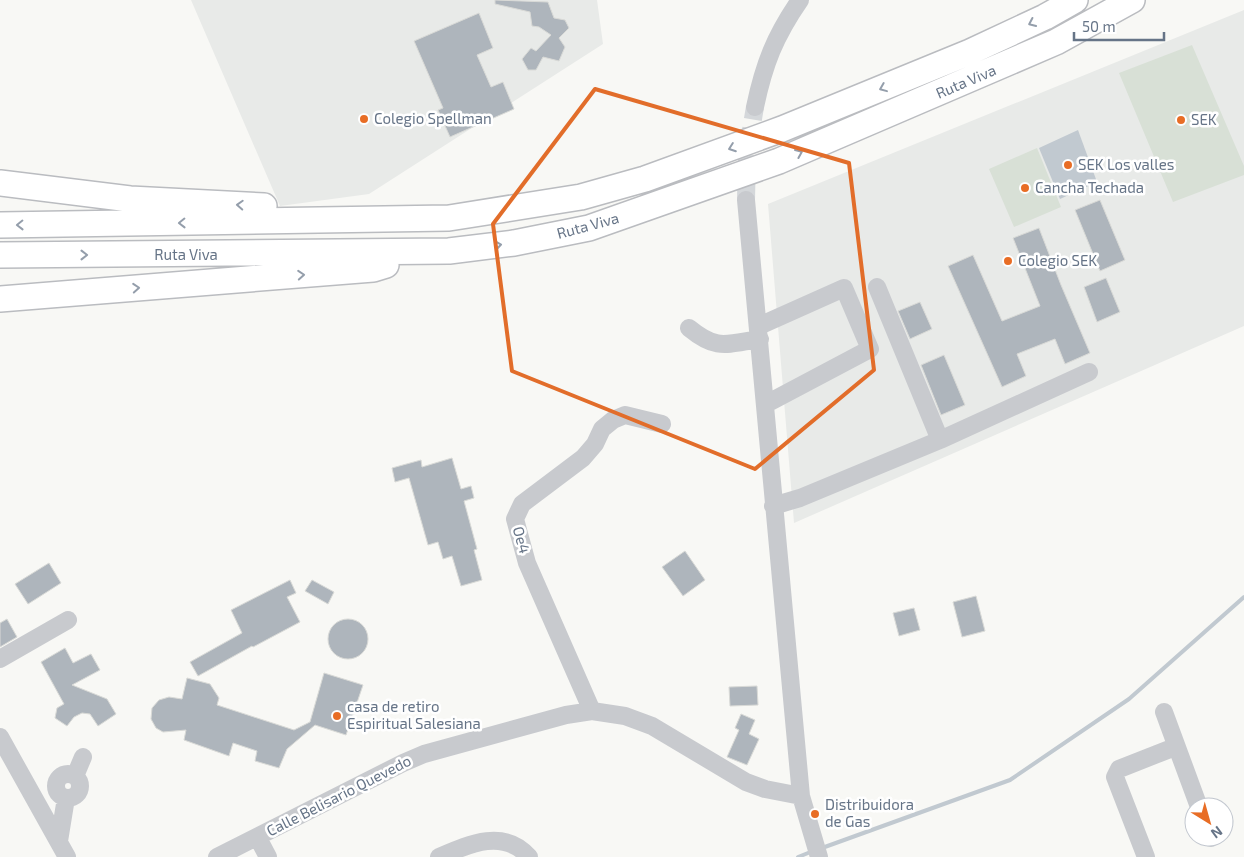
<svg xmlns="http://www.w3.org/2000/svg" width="1244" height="857" font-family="'Exo 2',sans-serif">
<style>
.built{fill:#e8eae8}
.green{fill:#d8e0d6}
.water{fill:#c1c9d0}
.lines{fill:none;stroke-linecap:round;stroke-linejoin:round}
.stream{stroke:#c1c9d0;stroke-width:4}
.building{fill:#aeb5bc;stroke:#d9dad7}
.minor-tunnel{stroke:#d4d7da;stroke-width:18;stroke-dasharray:18 9;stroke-linecap:butt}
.highway-casing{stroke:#babcc0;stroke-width:28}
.minor{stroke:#c8cace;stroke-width:18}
.highway{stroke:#fff;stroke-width:25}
.oneway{stroke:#949eab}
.marked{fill:none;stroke:#e26d2a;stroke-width:4;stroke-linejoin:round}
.poi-dot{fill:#e86d25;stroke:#fff;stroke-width:2}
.labels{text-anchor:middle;stroke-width:5;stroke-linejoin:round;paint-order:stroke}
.street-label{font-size:15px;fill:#667487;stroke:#fff}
.poi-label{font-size:15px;fill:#667487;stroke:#fff;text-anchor:start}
</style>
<rect width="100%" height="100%" fill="#f8f8f5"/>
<!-- built -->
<path class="built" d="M191,0h406l6,44 -234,150 -89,12z
M1244,10v316l-450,197 -26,-319z"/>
<!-- green -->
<path class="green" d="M1192,45l52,121v9l-71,27 -54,-129z
M1037,148l24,59 -47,20 -25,-58z"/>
<!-- water -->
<path class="water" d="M1078,130l19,52 -37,17 -21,-51z"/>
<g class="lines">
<!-- stream -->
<path class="stream" d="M822,848l188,-68 119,-81 115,-102
M798,857l15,-6"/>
</g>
<!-- building -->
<path class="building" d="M495,0l53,2 6,16 11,2 4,8 -10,10 6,9 -6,14 -16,-4 -7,13h-8l-6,-11 9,-11 5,3 15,-16 -12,-8 -7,-1 -2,-14 -35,-8z
M479,13l14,35 -16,7 14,32 12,-5 11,27 -64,28 -12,-27 5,-2 -29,-67z
M1100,200l25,60 -25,11 -25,-61z
M1039,228l22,57 29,68 -25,11 -10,-25 -38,15 9,22 -24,11 -54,-121 25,-11 29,66 38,-15 -27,-68z
M1106,278l14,34 -23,10 -13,-35z
M920,302l12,27 -22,10 -12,-28z
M944,355l21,50 -24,10 -20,-50z
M452,458l9,31 10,-3 3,12 -10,3 13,48 -3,1 8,30 -21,6 -9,-30 -9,3 -5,-17 -10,3 -19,-67 -14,4 -3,-14 29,-8 1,7z
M685,551l20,29 -22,16 -21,-29z
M49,563l12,20 -33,21 -13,-20z
M290,580l6,13 -9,4 13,25 -47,25 -1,-1 -54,30 -8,-14 52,-29 -11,-23z
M312,580l22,12 -6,12 -23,-13z
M976,596l9,35 -23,6 -9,-35z
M914,608l6,22 -21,6 -6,-23z
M7,619l10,18 -17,10v-24z
M328 639a20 20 0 1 1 40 0a20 20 0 1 1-40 0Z
M65,648l8,15 18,-9 9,16 -28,15 35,14 9,15 -18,12 -8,-12 -8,-1 -8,4 -7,9 -12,-8 2,-10 7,-4 -23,-42z
M324,673l39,12 -17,50 -31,-10 -28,24 -8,19 -24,-7 2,-10 -24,-8 -4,13 -45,-16 2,-10 -23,2 -7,-4 -5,-9 1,-11 7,-8 10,-3 13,2 5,-21 23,6 9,14 -2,7 77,25 16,-8z
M757,686l1,19 -28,1 -1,-19z
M741,714l14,6 -6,14 10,5 -12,26 -20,-8 12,-27 -4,-2z"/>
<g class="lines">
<!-- minor-tunnel -->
<path class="minor-tunnel" d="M746,200l1,-46 8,-47"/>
<defs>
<path id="highway" d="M0,183l130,16 134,7
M0,225l449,-7 132,-21 64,-18 137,-50 188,-77 75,-35 30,-17
M0,255l449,-4 65,-8 75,-15 190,-67 277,-119 76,-42
M0,299l373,-30 13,-4"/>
</defs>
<!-- highway casing -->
<use href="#highway" class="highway-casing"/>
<!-- minor -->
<path class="minor" d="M755,107c9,-43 20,-71 45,-107
M746,200l55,596 18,61
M877,287l63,153
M759,326l85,-38 26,61 -104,55
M689,328c28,23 37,16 71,11
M773,506l27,-8 140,-58 149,-68
M0,659l68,-39
M592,711l-65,-148 -12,-44 7,-15 61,-46 12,-14 7,-15 11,-9 12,-5 37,9
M1164,712l35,95
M0,737l67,120
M56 786a12 12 0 1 1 24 0a12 12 0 1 1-24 0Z
M75,776l8,-19
M1211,837v1
M258,838l10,19
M59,841l7,-43
M217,857l186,-94 21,-9 142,-39 26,-4 33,5 27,10 94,56 19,7 36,7
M439,857c30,-13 65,-29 90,0
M1146,857l-31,-80 4,-8 56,-22"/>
<!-- highway -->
<use href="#highway" class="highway"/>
</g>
<!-- one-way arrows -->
<defs><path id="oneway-chevron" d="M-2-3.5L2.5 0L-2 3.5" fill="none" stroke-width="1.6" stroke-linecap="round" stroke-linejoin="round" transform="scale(1.25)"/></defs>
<g class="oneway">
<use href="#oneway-chevron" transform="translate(1032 23) rotate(155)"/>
<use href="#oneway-chevron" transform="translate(883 88) rotate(158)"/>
<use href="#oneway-chevron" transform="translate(732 148) rotate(160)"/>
<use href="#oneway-chevron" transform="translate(799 153) rotate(-23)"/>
<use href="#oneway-chevron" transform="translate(240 205) rotate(-177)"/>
<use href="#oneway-chevron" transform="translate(182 223) rotate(179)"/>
<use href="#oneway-chevron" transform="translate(20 225) rotate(179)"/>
<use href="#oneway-chevron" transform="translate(498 245) rotate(-8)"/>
<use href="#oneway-chevron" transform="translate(84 255)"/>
<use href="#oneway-chevron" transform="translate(301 275) rotate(-4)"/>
<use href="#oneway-chevron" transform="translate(136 288) rotate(-4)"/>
</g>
<!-- marked area -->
<path class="marked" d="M595,89l254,74 25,207 -119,99 -243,-98 -19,-147z"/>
<!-- markers -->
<g class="poi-dot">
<circle cx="364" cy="119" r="5"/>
<circle cx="1181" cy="120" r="5"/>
<circle cx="1068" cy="165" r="5"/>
<circle cx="1025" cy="188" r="5"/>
<circle cx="1008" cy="261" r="5"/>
<circle cx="337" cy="716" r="5"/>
<circle cx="815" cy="814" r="5"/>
</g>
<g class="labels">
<!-- street labels -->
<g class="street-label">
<text transform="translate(966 82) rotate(-23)" y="5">Ruta Viva</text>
<text transform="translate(588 226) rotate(-15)" y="5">Ruta Viva</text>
<text x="186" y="260">Ruta Viva</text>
<text transform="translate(521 540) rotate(74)" y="5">Oe4</text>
<text transform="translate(339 796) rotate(-27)" y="5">Calle Belisario Quevedo</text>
</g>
<!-- poi labels -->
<g class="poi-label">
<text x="374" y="124">Colegio Spellman</text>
<text x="1191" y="125">SEK</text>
<text x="1078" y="170">SEK Los valles</text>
<text x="1035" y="193">Cancha Techada</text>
<text x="1018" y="266">Colegio SEK</text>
<text x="347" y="712">casa de retiro<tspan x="347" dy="17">Espiritual Salesiana</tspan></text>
<text x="825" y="810">Distribuidora<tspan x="825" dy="17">de Gas</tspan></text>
</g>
</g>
<!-- north arrow -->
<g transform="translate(1209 822) rotate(143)"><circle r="24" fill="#ffffff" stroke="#c2c7cf"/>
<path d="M0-4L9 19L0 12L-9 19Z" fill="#e86d25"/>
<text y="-8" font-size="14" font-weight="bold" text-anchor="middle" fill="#667487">N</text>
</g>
<!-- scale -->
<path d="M1074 32v8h90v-8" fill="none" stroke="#667487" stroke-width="2.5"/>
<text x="1082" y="32" font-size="15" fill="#667487" stroke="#ffffff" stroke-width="4" paint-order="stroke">50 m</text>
</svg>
